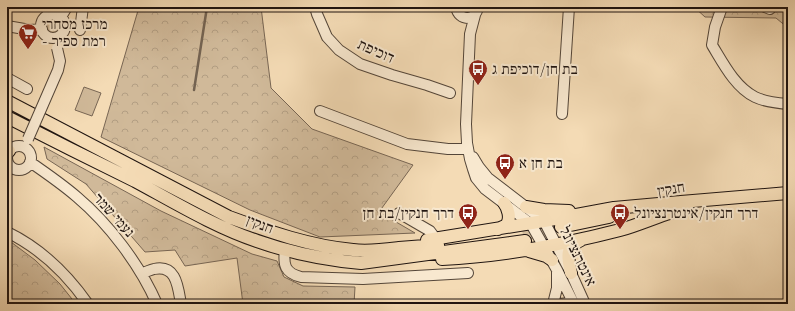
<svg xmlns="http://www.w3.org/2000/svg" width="795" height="311" font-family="'Old Standard TT','Frank Ruhl Libre',serif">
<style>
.green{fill:#d0b999;stroke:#786654}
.forest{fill:url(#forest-crowns);stroke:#786654}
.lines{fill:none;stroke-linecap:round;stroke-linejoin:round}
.stream{stroke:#746351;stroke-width:2.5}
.major-tunnel{stroke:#d4bd9c;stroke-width:12;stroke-dasharray:12 6;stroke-linecap:butt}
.minor-casing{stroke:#544639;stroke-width:12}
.major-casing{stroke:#1f1410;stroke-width:14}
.minor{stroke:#f8e8cf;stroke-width:10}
.major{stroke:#f4dbb5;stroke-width:12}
.minor-bridge-casing{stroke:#544639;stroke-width:12;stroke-linecap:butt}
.minor-bridge{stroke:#f8e8cf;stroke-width:10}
.labels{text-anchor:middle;stroke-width:4;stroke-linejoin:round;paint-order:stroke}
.poi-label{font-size:15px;fill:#1f1410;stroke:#f8e8cf;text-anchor:start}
.street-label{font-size:15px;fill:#1f1410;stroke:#f8e8cf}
</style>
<defs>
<pattern id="forest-crowns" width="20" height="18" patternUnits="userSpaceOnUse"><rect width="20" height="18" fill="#d0b999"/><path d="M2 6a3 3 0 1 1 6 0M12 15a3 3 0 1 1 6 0" fill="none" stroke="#b29e83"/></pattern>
</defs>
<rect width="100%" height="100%" fill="#f4dbb5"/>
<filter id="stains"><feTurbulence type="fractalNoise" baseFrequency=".005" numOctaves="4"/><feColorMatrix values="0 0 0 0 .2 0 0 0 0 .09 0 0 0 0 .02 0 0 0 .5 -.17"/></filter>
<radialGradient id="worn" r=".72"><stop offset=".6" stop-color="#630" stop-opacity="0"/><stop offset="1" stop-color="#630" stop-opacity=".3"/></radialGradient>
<!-- green -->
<path class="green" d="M45 26a8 8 0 1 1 16 0a8 8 0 1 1-16 0Z
M84,87l17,6 -9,23 -17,-6z"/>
<!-- forest -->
<path class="forest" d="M139,7h122l10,81 41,41 101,36 -34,47 36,21 -95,4 -70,-27 -149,-73z
M694,7h94v21l-12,-10 -71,-1z
M44,147l117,64 91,43 25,7 7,16 19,9 52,1 -1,17h-111l-6,-46 -52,8 -10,-16 -30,2 -59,-68 -39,-25z
M7,239l28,21 25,24 16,20h-69z"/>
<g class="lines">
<!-- stream -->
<path class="stream" d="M194,90l13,-83"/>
<!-- major-tunnel -->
<path class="major-tunnel" d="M523,235l35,-7"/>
<defs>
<path id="minor" d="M315,7l2,7 10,23 12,13 21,14 32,11 35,10 23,8
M456,7c3,15 20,14 22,0
M722,7l-7,20 -3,18c11,18 23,42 43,52 10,5 22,6 33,7
M765,7l5,2
M41 26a12 12 0 1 1 24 0a12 12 0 1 1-24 0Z
M475,15l-5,19 -4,90 1,19 3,16 3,10 3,9 9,11 46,35 26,46 17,34
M61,17l6,-10
M7,26l23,4 12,-1
M80,30l3,-23
M7,78l20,11
M320,111l87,33 41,5h13l7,-1
M562,114l7,-107
M7 158a12 12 0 1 1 24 0a12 12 0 1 1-24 0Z
M473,157l6,10 9,11 56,43 27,52 14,31
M30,162c16,11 32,22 47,35 32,27 63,68 80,107
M399,213l31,18 3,4 1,4
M7,232c33,16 60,42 81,72
M285,250c-2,15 0,23 16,27l62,2 105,-6
M142,273c4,-1 8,-3 12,-4 23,-5 24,19 27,35
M553,304l4,-16v-16
M560,304l8,-1 7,1"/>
<path id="major" d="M7,101l222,116c41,15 81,29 124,33 15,2 30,0 46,-2 13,-1 26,-2 39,-3
M7,117c43,22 85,43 128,64 39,21 80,46 122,60 34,12 69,19 104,22l164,-22
M7,150l2,1
M674,203l7,-1 107,-9
M526,207l18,3 25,1
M561,227l48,-10
M498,229c3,-2 7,-2 9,-5 4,-6 1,-16 -3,-21
M427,240l117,-19 70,-13 67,-6
M529,251l17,5 6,4
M442,259c60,-3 120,-14 178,-29 15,-4 31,-11 46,-16 7,-2 14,-3 21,-5
M571,273c-3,-15 -7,-25 10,-33"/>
</defs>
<!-- minor casing -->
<use href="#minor" class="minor-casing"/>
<!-- major casing -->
<use href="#major" class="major-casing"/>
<!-- minor -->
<use href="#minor" class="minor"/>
<!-- major -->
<use href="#major" class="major"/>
<defs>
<path id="minor-bridge" d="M28,139l30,-69 2,-9 -3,-13"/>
</defs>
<!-- minor-bridge casing -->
<use href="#minor-bridge" class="minor-bridge-casing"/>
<!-- minor-bridge -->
<use href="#minor-bridge" class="minor-bridge"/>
</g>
<!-- icons -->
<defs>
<symbol id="supermarket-pin" viewBox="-11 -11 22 30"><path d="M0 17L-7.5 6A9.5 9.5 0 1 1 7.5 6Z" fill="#8f2418" stroke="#f8e8cf"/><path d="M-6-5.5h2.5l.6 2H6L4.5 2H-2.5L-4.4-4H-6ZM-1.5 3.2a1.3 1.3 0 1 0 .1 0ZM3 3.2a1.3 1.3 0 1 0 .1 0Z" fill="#fff"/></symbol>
<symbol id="bus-pin" viewBox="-11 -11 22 30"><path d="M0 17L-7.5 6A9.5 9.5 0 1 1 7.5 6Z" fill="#8f2418" stroke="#f8e8cf"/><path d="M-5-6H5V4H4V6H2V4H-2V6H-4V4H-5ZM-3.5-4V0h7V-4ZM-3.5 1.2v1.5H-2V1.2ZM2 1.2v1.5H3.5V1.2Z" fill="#fff"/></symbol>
</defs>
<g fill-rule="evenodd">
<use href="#supermarket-pin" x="17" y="22" width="22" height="30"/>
<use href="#bus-pin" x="467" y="58" width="22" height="30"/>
<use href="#bus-pin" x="494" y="152" width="22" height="30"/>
<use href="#bus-pin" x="457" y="202" width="22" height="30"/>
<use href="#bus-pin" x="609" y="202" width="22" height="30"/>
</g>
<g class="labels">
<!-- poi labels -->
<g class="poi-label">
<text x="42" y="29">מרכז מסחרי<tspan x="42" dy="17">- רמת ספיר</tspan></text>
<text x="492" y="74">בת חן/דוכיפת ג</text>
<text x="519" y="168">בת חן א</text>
<text x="454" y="218" text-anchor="end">דרך חנקין/בת חן</text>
<text x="634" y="218">דרך חנקין/אינטרנציונל</text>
</g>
<!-- street labels -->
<g class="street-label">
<text transform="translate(376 51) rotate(24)" y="5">דוכיפת</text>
<text transform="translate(671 189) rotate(-10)" y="5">חנקין</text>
<text transform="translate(114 215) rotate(48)" y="5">נעמי שמר</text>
<text transform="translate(260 224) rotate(21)" y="5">חנקין</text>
<text transform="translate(578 256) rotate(64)" y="5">אינטרנציונל</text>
</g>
</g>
<!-- margin -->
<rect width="795" height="311" fill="none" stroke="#f4dbb5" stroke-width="24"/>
<rect x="8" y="8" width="779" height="295" fill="none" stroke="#1f1410" stroke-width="2"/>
<rect x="12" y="12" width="771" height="287" fill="none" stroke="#1f1410"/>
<rect width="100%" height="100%" filter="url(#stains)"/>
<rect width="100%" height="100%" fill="url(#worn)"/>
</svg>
